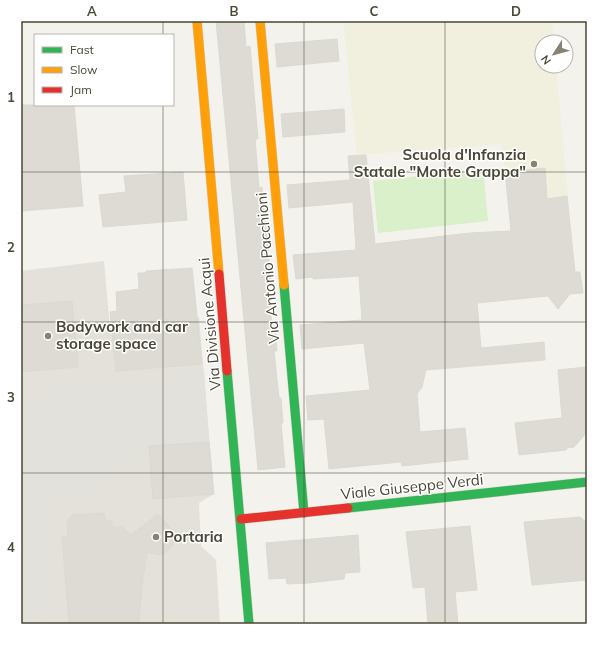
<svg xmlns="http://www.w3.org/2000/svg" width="608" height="645" font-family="Mulish,sans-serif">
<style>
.industrial{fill:#e3e1da}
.education{fill:#f1f0de}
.green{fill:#d9f0ca}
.parking{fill:#e2e1db}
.building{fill:#dddbd4;stroke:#dbdad1}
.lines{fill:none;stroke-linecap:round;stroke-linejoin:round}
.fast-casing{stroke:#d3d2c2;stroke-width:10}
.slow-casing{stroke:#d3d2c2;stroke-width:10}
.jam-casing{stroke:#d3d2c2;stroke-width:10}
.fast{stroke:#30b455;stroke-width:9}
.slow{stroke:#ff9f0a;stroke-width:9}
.jam{stroke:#e5322d;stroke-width:9}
.grid{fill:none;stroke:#4b4736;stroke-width:1;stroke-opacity:0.55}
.poi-dot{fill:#868376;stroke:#fff;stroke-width:1.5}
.labels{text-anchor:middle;stroke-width:3;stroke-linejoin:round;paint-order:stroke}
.poi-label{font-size:15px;font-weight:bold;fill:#4b4736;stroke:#fff;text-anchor:start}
.street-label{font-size:15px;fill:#4b4736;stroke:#fff}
.neatline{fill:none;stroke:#4b4736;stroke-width:1.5}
.grid-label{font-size:13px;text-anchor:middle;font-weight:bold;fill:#4b4736}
</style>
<rect width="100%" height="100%" fill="#f3f2ec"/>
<!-- industrial -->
<path class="industrial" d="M104,261l6,67 89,-11 15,177 -15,9 2,43 15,14 4,64h-199v-353z"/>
<!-- education -->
<path class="education" d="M343,21h209l2,21h-12v24h14l19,206h5l3,21 -72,-62 -6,-59 -4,-28 -144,11z"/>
<!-- green -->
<path class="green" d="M483,169l5,52 -110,12 -5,-52z"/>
<!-- parking -->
<path class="parking" d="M204,370l5,72 -61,4 -31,25 -19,23 -53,3 -2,125 -22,1v-227z"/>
<!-- building -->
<path class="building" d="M216,21h28l2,26 4,-1 8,93h-3l4,49 3,-1 9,94h-3l4,46h3l2,24h-3l5,47h2l2,25h-2l4,44 -27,3z
M337,39l2,22 -62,6 -2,-23z
M21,105h53l9,101 -62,5z
M344,109l1,23 -62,5 -2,-23z
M366,155l9,89 95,-11 41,-2 -6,-59 40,-4 2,31 20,-3 8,76h5l3,21 -13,1 -12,15 -10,-13 -71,7 4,45 63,-6 1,18 -119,10 -4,17 -5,7 3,38 45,-4 3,31 -66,7 -1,-4 -72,7 -5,-50 -16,1 -2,-24 64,-6 -6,-47 -62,6 -2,-24 62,-5 -3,-44 -46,3v-2l-17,2 -3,-24 63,-5 -3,-48 -64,6 -2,-23 63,-5 -2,-24z
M183,172l4,48 -84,7 -4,-32 27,-3 -2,-16z
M192,268l10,96 -86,7 -6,-59 7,-1 -1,-19 23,-3 -1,-16h8v-2z
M72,301l6,66 -57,5v-67z
M587,367v65l-13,15 -7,1 -1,2 -47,5 -4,-32 47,-5 -4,-48z
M209,442l5,52 -61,5 -4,-53z
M104,513l1,8h7v6h10l9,8 27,-21 16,18 -1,14 -12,9 -14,-3 -5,33 -3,39h-70l-7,-87h6l-1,-16 5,-6z
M580,517l7,6v57l-55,5 -8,-63z
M470,526l7,64 -22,2 3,32h-30l-3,-37 -12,1 -7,-56z
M358,535l2,37 -15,1 -1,6 -36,4 -21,1 -1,-6 -17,1 -3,-36z"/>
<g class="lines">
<defs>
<path id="fast" d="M284,285l20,228
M227,371l22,253
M348,508l239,-26"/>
<path id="slow" d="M197,21l22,253
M260,21l24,264"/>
<path id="jam" d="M219,274l8,97
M241,519l107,-11"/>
</defs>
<!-- fast casing -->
<use href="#fast" class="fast-casing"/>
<!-- slow casing -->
<use href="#slow" class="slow-casing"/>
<!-- jam casing -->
<use href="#jam" class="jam-casing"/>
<!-- fast -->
<use href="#fast" class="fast"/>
<!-- slow -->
<use href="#slow" class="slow"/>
<!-- jam -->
<use href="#jam" class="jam"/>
</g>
<!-- grid -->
<path class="grid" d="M163,21v14M304,21v603M445,21v603M163,105v519M21,172h566M21,322h566M21,473h566"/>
<!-- markers -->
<g class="poi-dot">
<circle cx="534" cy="164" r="4"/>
<circle cx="48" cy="336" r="4"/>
<circle cx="156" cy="537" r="4"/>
</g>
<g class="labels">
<!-- poi labels -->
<g class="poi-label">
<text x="526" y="160" text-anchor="end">Scuola d'Infanzia<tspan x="526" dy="17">Statale "Monte Grappa"</tspan></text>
<text x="56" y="332">Bodywork and car<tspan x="56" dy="17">storage space</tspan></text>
<text x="164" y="542">Portaria</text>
</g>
<!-- street labels -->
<g class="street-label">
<text transform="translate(268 268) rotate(-95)" y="5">Via Antonio Pacchioni</text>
<text transform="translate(210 324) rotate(-95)" y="5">Via Divisione Acqui</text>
<text transform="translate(412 487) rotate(-6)" y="5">Viale Giuseppe Verdi</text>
</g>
</g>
<!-- border -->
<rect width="608" height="645" fill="none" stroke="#ffffff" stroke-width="44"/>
<!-- legend -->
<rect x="34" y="34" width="140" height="72" fill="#ffffff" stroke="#b7b5af"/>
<rect x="42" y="47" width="20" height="6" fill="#30b455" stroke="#b7b5af"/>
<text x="70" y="54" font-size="12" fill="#4b4736">Fast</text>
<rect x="42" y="67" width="20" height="6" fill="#ff9f0a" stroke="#b7b5af"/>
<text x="70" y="74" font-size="12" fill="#4b4736">Slow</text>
<rect x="42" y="87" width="20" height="6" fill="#e5322d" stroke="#b7b5af"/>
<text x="70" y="94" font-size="12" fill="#4b4736">Jam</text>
<!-- north arrow -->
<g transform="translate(554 54) rotate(234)"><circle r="19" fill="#ffffff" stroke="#b7b5af"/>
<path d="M0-3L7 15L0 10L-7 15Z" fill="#868376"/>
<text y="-6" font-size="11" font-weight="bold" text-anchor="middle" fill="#4b4736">N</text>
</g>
<rect x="22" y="22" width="564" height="601" class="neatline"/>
<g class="grid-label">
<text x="92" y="16">A</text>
<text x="234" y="16">B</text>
<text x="374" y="16">C</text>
<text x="516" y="16">D</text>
<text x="11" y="102">1</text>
<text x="11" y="252">2</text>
<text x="11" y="402">3</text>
<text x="11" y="552">4</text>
</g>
</svg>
